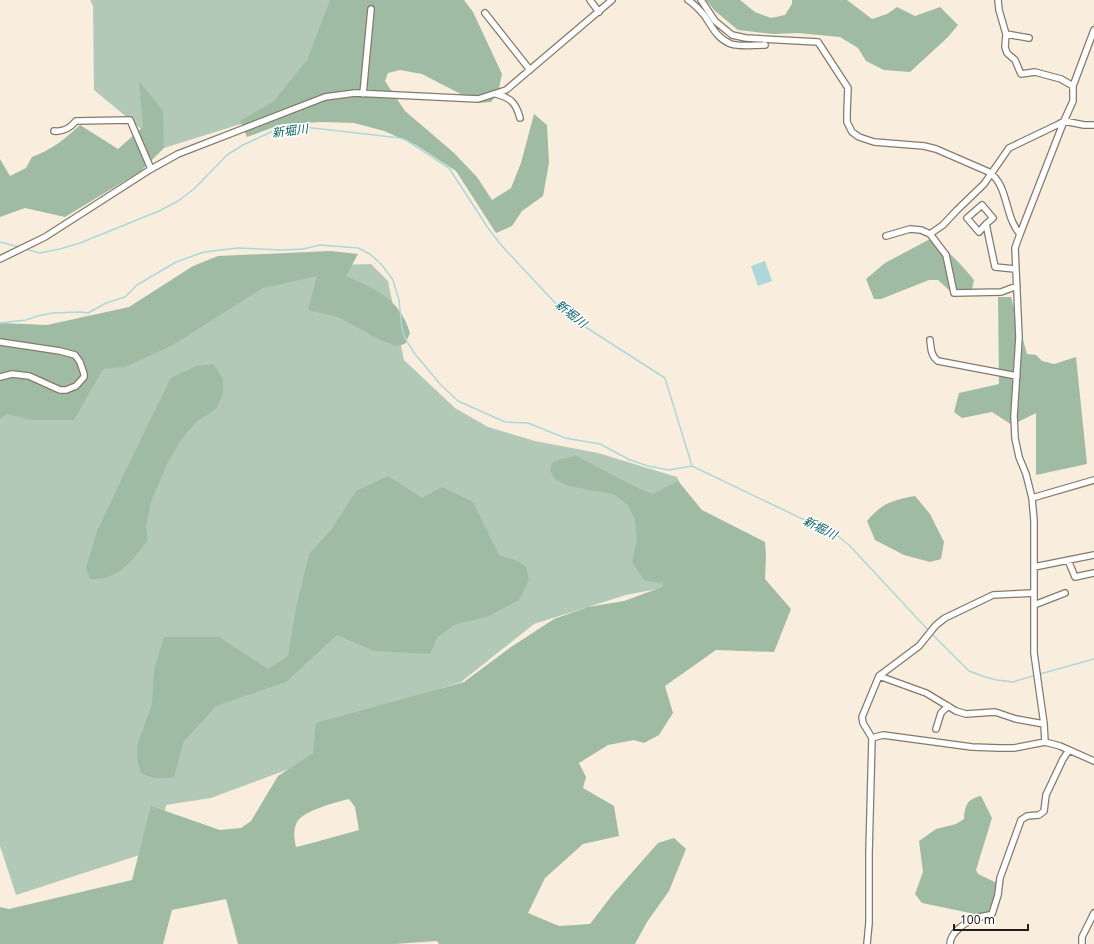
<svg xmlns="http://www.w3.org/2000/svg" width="1094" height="944" font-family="'Noto Sans','Noto Sans JP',sans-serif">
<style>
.green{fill:#b3c9b7}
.forest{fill:#9fbba4;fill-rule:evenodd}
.water{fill:#add7d9}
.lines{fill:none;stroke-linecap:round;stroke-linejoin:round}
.stream{stroke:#add7d9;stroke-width:1.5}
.minor-casing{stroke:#847a6b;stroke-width:8}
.minor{stroke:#fff;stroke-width:5.5}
.labels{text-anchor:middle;stroke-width:3;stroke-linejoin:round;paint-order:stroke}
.water-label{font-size:12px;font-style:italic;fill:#0b6266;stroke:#fff}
</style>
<rect width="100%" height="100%" fill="#f9eddd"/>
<!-- green -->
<path class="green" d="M90,0h262l-37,101 -151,47 -70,-58 -1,-84z
M371,264l17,17 16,79 51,48 33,19 47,14 63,12 79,24 17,34 -27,76 -41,8 -92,29 -73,58 -113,36 -24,38 -113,42 -45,7 -8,44 -142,46 -16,-49v-448l83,-53 225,-79z"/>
<!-- forest -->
<path class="forest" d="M330,0h134l9,12 29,62 -4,19 -7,9 -13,1 -56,-29 -22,-4 -12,3 -3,8 20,30 48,41 24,25 15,23 19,-12 10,-25 13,-49 13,11 2,38 -6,33 -21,15 -10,15 -16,7 -40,-62 -40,-26 -32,-14 -30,-8 -31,-1 -41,2 -35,13 -7,-16 34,-20 33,-41z
M706,0h34l15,12 16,6 14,-3 7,-11v-4h55l25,19 15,-5 10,-7 18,9 25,-9 18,18 -10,12 -38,35 -26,-2 -18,-9 -8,-13 -18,-11 -42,-4 -24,1 -36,-4 -23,-19z
M139,81l24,30 1,37 -23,23 -76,46 -40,-9 -25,9v-58l10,17 16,-8 6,-11c19,-7 33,-18 48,-32l38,24 25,-22z
M930,239c18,11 31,25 44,41l-2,9 -8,2h-14l-12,-11h-9l-48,19h-7l-8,-20 19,-16z
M330,251l28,3 -12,22c30,13 54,23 64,57l-5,11 -8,2 -17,-6 -42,-23 -30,-7 9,-34 -54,12 -92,58 -46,21 -22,2 -29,51h-41l-27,-6 -6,5v-96l47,2 82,-18 64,-41 25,-10z
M998,297h13l16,57 9,1 6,6 12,3 22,-7 11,107 -51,11v-62l-24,12 -20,-13 -30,6 -8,-6 5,-19 40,-9z
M213,364l10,15v15l-7,15 -20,13 -16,19 -13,23 -16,38 -5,25 2,13c-15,20 -30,41 -58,39l-4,-11 11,-37 38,-80 36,-73 25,-12z
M576,456l64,33 13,5 25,-13 24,29 63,32 1,13 -1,24 26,30 -17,43 -58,-2 -51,36 8,27 -14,22 -15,8 -10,-3 -26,5 -29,18 7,14 -3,11 31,18 5,30 -36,8 -38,34 -17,35 31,13 31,-2 23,-30 45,-51 16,-5 12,11 -17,42 -22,31 -12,22h-196l-2,-3 -42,3h-157l-12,-45 -54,11 -9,34h-163v-37l9,2 123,-29 19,-74 69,24 21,-2 10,-7 27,-45 35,-23 3,-30 148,-41 47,-35 43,-28 34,-12 36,-6 38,-14 1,-5 -3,1 -16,-3 -12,-18 5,-23 -2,-19 -7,-15 -15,-11 -45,-8 -13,-7 -5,-9 3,-8 9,-3zM349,799l6,8 4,23 -47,13 -16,4c-2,-9 -3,-17 1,-25 7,-12 40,-20 52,-23z
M388,476l34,22 20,-11 31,15 26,53 19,6 8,6 3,13 -10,20 -30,16 -35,9 -17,13 -7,16 -56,-3 -37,-16 -51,47 -70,24 -32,35 -10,36c-12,2 -22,2 -33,-4l-3,-9 -1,-18 15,-42 2,-35 10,-32h55l49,32 20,-13 8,-48 13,-54 22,-24 25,-39z
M915,496l15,18 14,28 -3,17 -11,3 -26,-7 -29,-15 -8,-19c15,-18 26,-21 48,-25z
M981,796l11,22 -16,52 2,4 21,10 -5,34 -72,-15 -7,-9 8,-22 -4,-31 17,-12 20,-5 8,-5c1,-14 3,-20 17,-23z"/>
<!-- water -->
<path class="water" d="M765,261l7,20 -14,5 -7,-20z"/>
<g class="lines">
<!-- stream -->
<path class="stream" d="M0,242l19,5
M25,249l15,4 20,-4 20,-6 79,-32 19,-10 16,-12 33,-34 16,-10 30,-14 15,-4h16l96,11 6,2 43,28 39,60 13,17 57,61 29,22 78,50 27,88
M0,323l26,-3 11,-4 16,-3 27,-1 8,1 18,-10 19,-6 12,-12 39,-23 28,-10 33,-4 46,2 20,-1 17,-4 38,3 12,6 12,11 11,15 6,20 3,29 4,11 9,14 25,30 18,17 47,21 23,1 37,15 35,6 30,16 18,6 21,4 23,-4
M692,466l146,70 11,9 80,86
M932,634l37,37 16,6 12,3 16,2 23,-7
M1040,674l54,-15"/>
<defs>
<path id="minor" d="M590,0l9,12
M688,0c6,4 11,9 16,15 8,11 12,23 27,29 9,3 23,1 34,1
M701,0l14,21 17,14 14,3 72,4 30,46 -1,24v10l5,10 7,5 15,5 50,4 12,3 53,23c20,14 15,44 31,62
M998,0l1,10 7,24 -1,13 2,6 8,7 6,14 14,-2 26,7 12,7
M485,13l45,57
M1006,34l23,4
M363,94l8,-85
M496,94c15,4 20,9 24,24
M54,131c10,1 16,-3 22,-10l54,-1 21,49
M986,224l-7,8 -12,-14 15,-13 11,13 -7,6 9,43 20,2
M930,234l13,-9 14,-15 27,-26 25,-36 50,-24 5,-3 20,4h10
M886,236l24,-7 11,1 9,4 16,21 8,38 47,-1 16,-6
M0,259l45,-22 106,-68 27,-15 147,-57 30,-4 123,6 28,-9 106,-90
M930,340c1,9 1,16 8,21l79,15
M0,342l60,9 15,4 5,7 4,12v3l-8,9 -10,4h-6l-31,-14 -17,-2 -12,3
M1032,498l62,-18
M1068,560l7,17 19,-4
M1034,567l60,-12
M1034,605l31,-12
M879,676l47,17 30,18 10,3 29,-2 21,7 28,5
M936,729l5,-16 7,-7
M872,738l11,-3 89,12 27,1h15l31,-6 15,4 34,15
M1045,742l-1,-18 -10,-71v-133l-2,-22 -6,-24 -7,-17 -4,-19 -1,-22 5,-79 -4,-89 5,-14 44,-113 9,-20v-15l21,-56
M867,944l2,-21v-70l3,-115 -9,-15 -1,-6 17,-41 40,-30 17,-21 9,-7 48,-23 41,-2
M950,944c0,-11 16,-23 27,-26 5,-2 10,-2 15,-4l6,-19 2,-17 21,-58 6,-4 12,-1 5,-4 2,-16 17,-36 6,-9
M1082,944v-7l12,-24"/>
</defs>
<!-- minor casing -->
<use href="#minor" class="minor-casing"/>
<!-- minor -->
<use href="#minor" class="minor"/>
</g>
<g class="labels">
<!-- water labels -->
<g class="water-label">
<text transform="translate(290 131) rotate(-7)" y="4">新堀川</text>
<text transform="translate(571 314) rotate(39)" y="4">新堀川</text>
<text transform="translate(820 528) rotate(27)" y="4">新堀川</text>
</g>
</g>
<!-- scale -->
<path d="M954 924v6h74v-6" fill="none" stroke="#221e18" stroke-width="2"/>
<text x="960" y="924" font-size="12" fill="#221e18" stroke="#ffffff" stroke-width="3" paint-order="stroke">100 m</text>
</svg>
